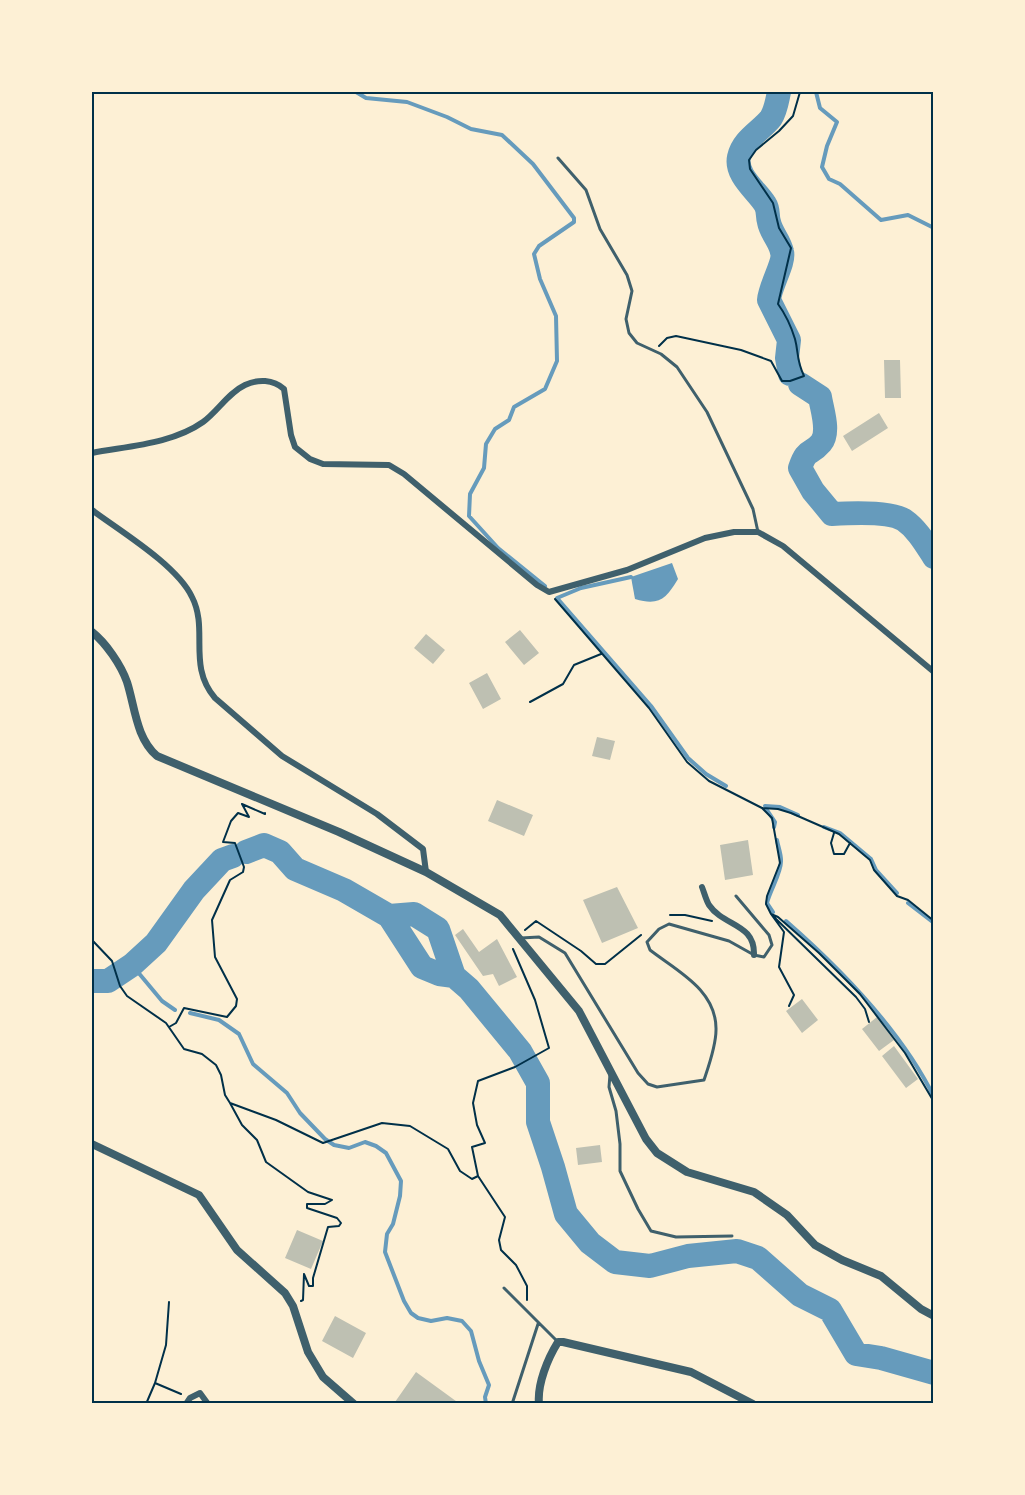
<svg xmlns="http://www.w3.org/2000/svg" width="1025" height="1495" font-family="'Work Sans',sans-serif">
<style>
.water{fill:#669bbc}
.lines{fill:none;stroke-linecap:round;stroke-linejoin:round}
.stream{stroke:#669bbc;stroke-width:4}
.river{stroke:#669bbc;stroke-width:24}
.building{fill:#bec0b2}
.path{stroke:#003049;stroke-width:2}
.service{stroke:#3f606c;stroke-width:3}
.minor{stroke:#3f606c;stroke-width:6}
.tertiary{stroke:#3f606c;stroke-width:8}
.neatline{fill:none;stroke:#003049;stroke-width:2}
</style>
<rect width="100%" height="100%" fill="#fdf0d5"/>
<!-- water -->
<path class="water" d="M672,563l6,16c-12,20 -19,27 -43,20l-4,-22z"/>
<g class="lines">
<!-- stream -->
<path class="stream" d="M356,92l10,6 41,4 40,15 24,12 31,6 31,29 41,54v4l-35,24 -5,8 6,25 16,37 1,45 -12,28 -31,18 -5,13 -14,9 -9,15 -2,24 -14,26 -1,22 29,32 47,38
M816,92l4,16 17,14 -10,24 -5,21 7,12 11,5 41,36 27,-5 26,13
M631,577l-50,11 -24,10 94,108 37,52 18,16 20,12
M765,806l15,1 18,8
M767,810l8,12 -1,5
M824,827l16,6 31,26 5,11 21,23
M908,903l26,20
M773,912l-6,-9c3,-13 15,-31 14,-43 0,-6 -3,-14 -4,-20
M786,921c56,49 115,109 148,176
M132,965l30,36 13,9
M190,1013l29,7 20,14 14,30 34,29 13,20 25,26 9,6 15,3 16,-6 11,4 10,7 15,28 -1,15 -7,28 -6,10 -2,18 19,49 7,12 7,5 13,3 16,-3 15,3 9,10 8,30 10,24 -4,12 1,7"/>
<!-- river -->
<path class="river" d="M779,92c-2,9 -3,18 -8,26 -10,13 -28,21 -32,39 -4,18 18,34 26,47 4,6 2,12 4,18 2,11 11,19 13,30 3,10 -12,34 -13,48l20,40 -2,18 3,16
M800,384l20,13c2,13 10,35 1,46 -11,13 -14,4 -21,25l13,23 19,23c17,-1 58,-3 72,6 13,9 21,23 30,37
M246,852l18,-7 16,7 15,17 49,21 45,26 33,51 17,7 15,2 15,13 51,62 18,32v39l15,45 13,47 24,29 25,19 35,4 38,-10 49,-5 21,7 42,37 30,15 26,44 25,4 53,15
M389,916l25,-2 24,15 16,47
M92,981h16l24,-16 24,-22 38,-53 28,-30 11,-4"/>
</g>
<!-- building -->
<path class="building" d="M884,360h16l1,38h-16z
M879,413l9,15 -36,23 -9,-15z
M520,630l19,23 -15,12 -19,-23z
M426,634l19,16 -12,14 -19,-16z
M487,673l14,26 -18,10 -14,-26z
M597,737l18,4 -5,19 -18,-4z
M497,800l36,15 -9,21 -36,-15z
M748,840l5,35 -28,5 -5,-35z
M617,887l21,41 -36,15 -19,-43z
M463,929l16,23 18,-13 20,38 -18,9 -6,-12 -10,2 -28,-41z
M802,999l16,21 -16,13 -16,-22z
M877,1017l17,23 -15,11 -17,-22z
M894,1046l24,33 -12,9 -24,-32z
M600,1145l2,17 -24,3 -2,-17z
M297,1230l26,11 -12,28 -26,-11z
M335,1316l31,17 -13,25 -31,-17z
M416,1372l44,32h-64l-1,-2z"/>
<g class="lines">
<!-- path -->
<path class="path" d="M659,346l8,-8 9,-2 65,14 30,11 11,20h8l14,-5c-8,-17 -5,-22 -9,-37 -4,-13 -9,-24 -17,-35l13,-56 -12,-20 -6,-25 -23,-34 -1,-9 7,-10 23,-19 14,-15 7,-24
M555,599l94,109 38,54 22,19 53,27 10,10 8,45 -13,33 -1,8 5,10 7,3 41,36 41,41 45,59 29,49
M530,702l33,-18 11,-19 27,-11
M762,808l16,1 13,4 48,21 31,26 4,10 23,26 11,4 26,21
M834,833l-3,10 3,11h10l6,-11
M92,863l1,1 -1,3
M771,914l13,18 -5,35 15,28 -5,11
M670,915h15l27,6
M773,916l83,81 9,12 4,13
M525,930l11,-9 45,30 15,13h9l36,-29
M92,940l20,21 8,25 7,10 39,27 18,26 18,5 14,11 5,10 4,20 5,8 46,17 47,23 59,-20 28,3 38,23 12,22 12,8 6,-3 27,41 -6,23 2,10 15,15 11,21v14
M169,1027l7,-4 8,-15 43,9 9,-11 1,-7 -22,-42 -3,-37 18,-40 13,-8 1,-5 -9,-24 -12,-1 8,-21 7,-8 11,4 -7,-13 23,10v-1
M230,1103l12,22 15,15 9,22 42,30 24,8 -7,4h-18v4l30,10 4,5 -2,3 -11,1 -15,51v8h-4l-5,-12 -1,26 -2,1
M478,1176l-6,-29 13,-4 -8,-18 -4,-22 5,-22 37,-14 34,-19 -14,-48 -22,-51
M155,1383l11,-38 3,-43
M146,1404l9,-21 26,11"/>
<!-- service -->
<path class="service" d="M558,158l28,32 14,39 27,46 5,16 -6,28 3,14 8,10 24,11 16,13 30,45 46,97 5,23
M521,938l18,-1 26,16 73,120 10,11 9,3 47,-7c5,-15 12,-34 12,-50 1,-40 -39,-59 -66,-80l-3,-8 12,-13 10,-5 60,17 25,14 10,2 8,-12 -3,-10 -33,-39
M610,1074l-1,13 7,24 4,33v27l18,38 13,22 25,6 56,-1
M504,1288l54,54
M513,1401l25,-77"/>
<!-- minor -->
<path class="minor" d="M92,453c36,-7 80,-9 111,-31 15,-11 25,-29 42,-37 13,-6 28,-6 39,4l7,46 4,12 15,12 13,5 66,1 15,9 133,111 12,7 78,-22 78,-32 29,-6h24l25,14 151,126
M92,510c28,21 85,55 100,87 17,33 -5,68 23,101l67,58 95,58 46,35 3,23
M702,887c2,5 4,13 7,18 15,22 46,18 45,50
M186,1404l4,-6 10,-5 8,11"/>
<!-- tertiary -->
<path class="tertiary" d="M92,632c14,11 29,33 35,50 8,25 9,56 30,74l182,76 87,40 74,43 79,96 67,128 11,14 30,19 67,20 33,23 28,30 27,15 39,16 40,33 13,7
M92,1144l107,51 38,55 48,43 8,13 15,46 15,25 31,27
M539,1404c-2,-20 9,-46 19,-62h5l128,30 62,32"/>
</g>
<!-- border -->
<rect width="1025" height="1495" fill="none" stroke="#fdf0d5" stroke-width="186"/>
<rect x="93" y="93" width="839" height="1309" class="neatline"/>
</svg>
